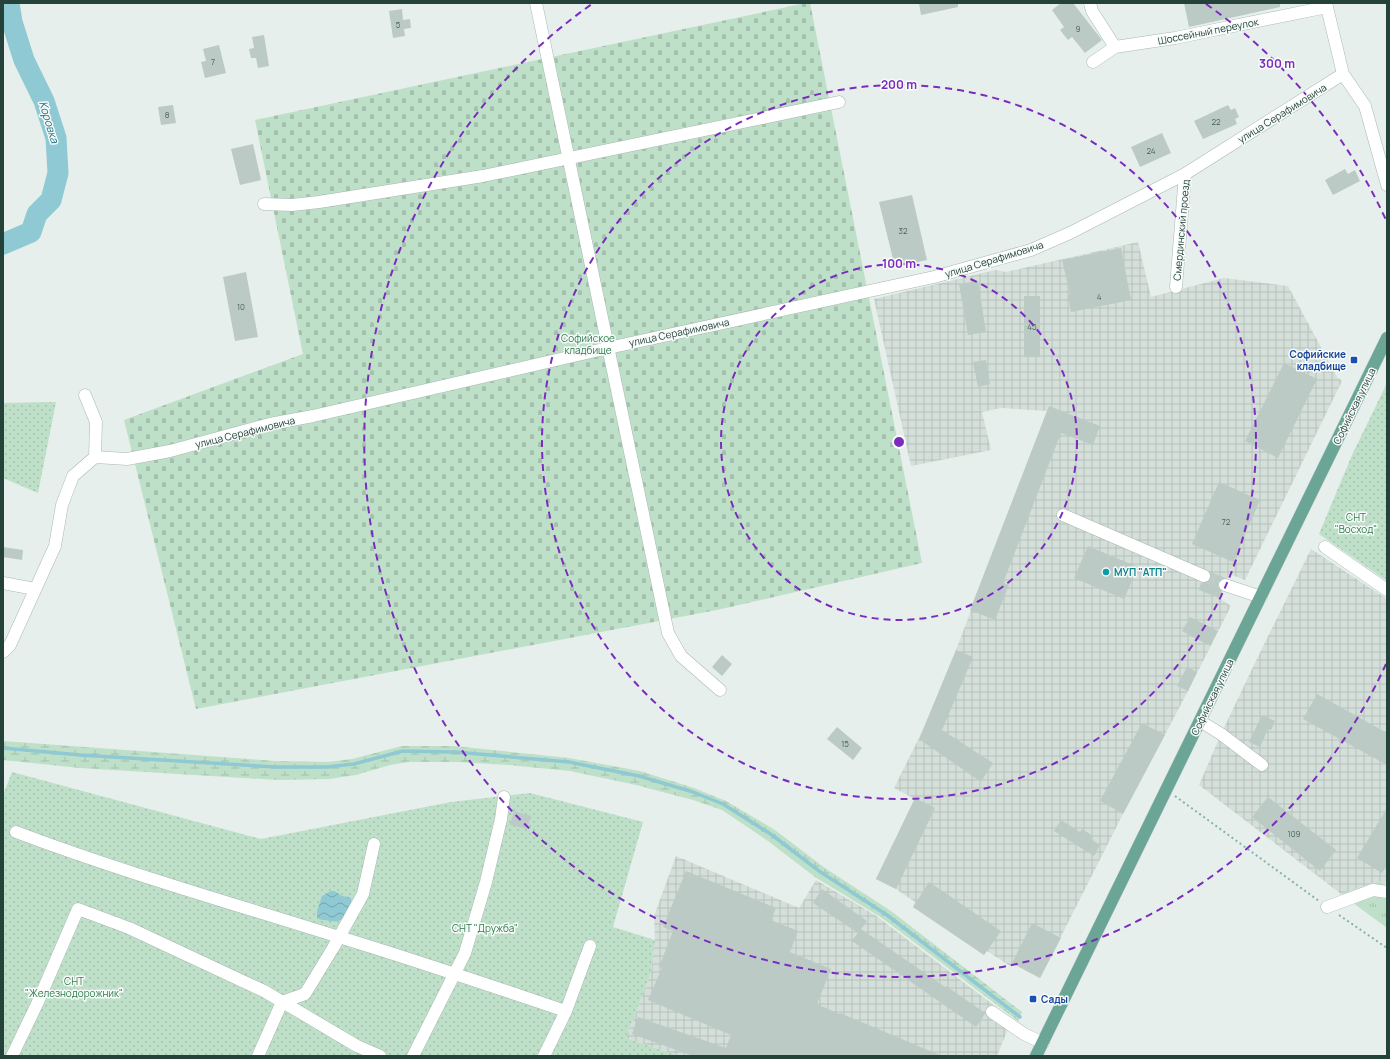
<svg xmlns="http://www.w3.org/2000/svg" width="1390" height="1059" font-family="Manrope,sans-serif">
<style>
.industrial{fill:url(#industrial-grid)}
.grass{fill:url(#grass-tufts)}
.wetland{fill:url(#wetland-marsh)}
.cemetery{fill:url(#cemetery-stones)}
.garden{fill:url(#garden-dots)}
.water{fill:url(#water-waves)}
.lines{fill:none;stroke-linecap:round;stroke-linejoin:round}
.stream{stroke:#8ec9d4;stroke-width:3.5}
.river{stroke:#8ec9d4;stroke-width:21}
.building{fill:#bbcac4}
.minor-tunnel{stroke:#bfccc8;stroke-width:12;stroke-dasharray:12 6;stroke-linecap:butt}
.minor-casing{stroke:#a8b8b2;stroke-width:13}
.major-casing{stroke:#c2cac8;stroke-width:13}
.path{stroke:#86b3a5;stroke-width:2;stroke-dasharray:2 3;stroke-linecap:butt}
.minor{stroke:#fff;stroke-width:12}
.major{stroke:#6aa596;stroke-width:12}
.ring{fill:none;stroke:#7b2cbf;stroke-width:2;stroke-dasharray:7 5}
.transit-dot{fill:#1a4fb4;stroke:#f7fbf9;stroke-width:1.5}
.culture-dot{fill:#0f9aa8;stroke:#f7fbf9;stroke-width:1.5}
.labels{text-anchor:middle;stroke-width:3;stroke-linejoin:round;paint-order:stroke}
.number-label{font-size:8px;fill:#4a645c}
.street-label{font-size:10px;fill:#24423a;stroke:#f7fbf9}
.park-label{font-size:10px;fill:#2d7a4b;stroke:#f7fbf9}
.transit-label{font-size:10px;font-weight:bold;fill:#164399;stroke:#f7fbf9;text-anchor:end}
.culture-label{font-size:10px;font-weight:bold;fill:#0d838f;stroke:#f7fbf9;text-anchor:start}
.water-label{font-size:11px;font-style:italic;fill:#1c6f80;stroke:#f7fbf9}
.centre{fill:#7b2cbf;stroke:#f7fbf9;stroke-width:2}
.ring-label{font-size:12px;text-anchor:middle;font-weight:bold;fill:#7b2cbf;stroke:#f7fbf9;stroke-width:3;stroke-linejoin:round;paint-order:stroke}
</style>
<defs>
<pattern id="industrial-grid" width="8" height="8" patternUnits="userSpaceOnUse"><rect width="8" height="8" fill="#d4dfda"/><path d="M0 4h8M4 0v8" fill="none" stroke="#b6c1bc"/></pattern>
<pattern id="grass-tufts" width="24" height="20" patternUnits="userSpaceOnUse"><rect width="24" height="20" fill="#bfe0c8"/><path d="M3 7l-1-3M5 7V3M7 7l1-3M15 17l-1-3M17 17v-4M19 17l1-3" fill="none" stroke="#a4c1ad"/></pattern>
<pattern id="wetland-marsh" width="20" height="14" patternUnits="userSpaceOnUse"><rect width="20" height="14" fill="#bfe0c8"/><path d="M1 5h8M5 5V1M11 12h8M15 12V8" fill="none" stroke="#a4c1ad"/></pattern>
<pattern id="cemetery-stones" width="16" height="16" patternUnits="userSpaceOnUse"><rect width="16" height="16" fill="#bfe0c8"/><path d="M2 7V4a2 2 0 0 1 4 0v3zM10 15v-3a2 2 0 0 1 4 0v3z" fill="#a4c1ad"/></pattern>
<pattern id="garden-dots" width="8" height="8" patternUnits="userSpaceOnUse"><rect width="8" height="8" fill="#bfe0c8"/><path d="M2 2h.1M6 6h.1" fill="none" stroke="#a4c1ad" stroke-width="1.8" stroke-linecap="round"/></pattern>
<pattern id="water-waves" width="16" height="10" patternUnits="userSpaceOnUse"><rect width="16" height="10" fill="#8ec9d4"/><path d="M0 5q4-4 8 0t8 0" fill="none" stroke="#74a5ad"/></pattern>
</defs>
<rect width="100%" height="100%" fill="#e6efeb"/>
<!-- industrial -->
<path class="industrial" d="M1138,242l13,55 73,-19 64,8 49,91 5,4 -97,199 -16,-6 -10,24 12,8 -43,85 -65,123 -83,164 -28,-15 -2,3 -23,-15 -3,4 -71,-48 2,-5 -19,-13 -20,-10 39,-80 -21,-11 33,-66 29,-72 91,-239 -46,-3 -19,4 9,38 -80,16 -37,-167 121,-29 11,2z
M1311,549l76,50v281l-2,4 -6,-3 -38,13 -142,-109 22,-51 32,-67z
M676,856l123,52 17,-28 59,35 137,104 -15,37h-318l-53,-18 25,-66 4,-32 -1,-24z"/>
<!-- grass -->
<path class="grass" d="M1380,881l7,5v42l-46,-34z"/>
<!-- wetland -->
<path class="wetland" d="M3,741l273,20 52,1 24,-3 50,-13h52l115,12 71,13 54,17 32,13 49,29 50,38 66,43 131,101 -4,9 -136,-103 -67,-41 -47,-36 -46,-31 -29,-10 -57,-15 -66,-14 -61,-6 -52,-3h-49l-18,3 -34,10 -27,4 -51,1 -198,-12 -77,-8z"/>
<!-- cemetery -->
<path class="cemetery" d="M806,3h4l112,560 -205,47 -521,99 -72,-289 179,-66 -48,-234z"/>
<!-- garden -->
<path class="garden" d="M1387,383v198l-68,-47 33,-79z
M56,402l-18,91 -35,-15v-75z
M12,772l249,67 190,-37 79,-9 113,29 -30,105 42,13 -4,32 -25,66 53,18h-676v-261z"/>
<!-- water -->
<path class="water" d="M331,891c6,0 6,2 11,5 3,1 6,0 9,2 2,8 -5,21 -13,23 -5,1 -8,0 -13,-1 -4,0 -5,0 -8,-3v-6l5,-15z"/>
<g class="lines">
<!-- stream -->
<path class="stream" d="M3,748l77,7 196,12h51l27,-3 49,-13 52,1 114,10 70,14 54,16 30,12 49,31 47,36 68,44 133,102"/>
<!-- river -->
<path class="river" d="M3,244l28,-12 6,-18 14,-14 7,-27 -2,-35 -12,-37 -20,-41 -12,-38 -3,-19"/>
</g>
<!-- building -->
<path class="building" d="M919,3h39v4l-37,8z
M1061,3h12l29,37 -17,13 -13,-16 -4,3 -8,-10 4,-3 -12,-17z
M1184,3h96v4l-91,20z
M402,9l1,11 7,-1 1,9 -7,1 1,7 -12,2 -4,-27z
M264,35l5,31 -11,2 -2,-10h-5l-2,-9 5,-1 -2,-11z
M219,45l7,28 -21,5 -4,-16 5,-1 -3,-12z
M173,105l3,18 -15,2 -3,-18z
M1228,105l3,5 4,-2 4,9 -4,2 2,5 -34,15 -9,-18z
M1162,133l9,20 -31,14 -9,-20z
M253,144l8,36 -21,5 -9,-36z
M1345,169l3,5 7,-4 5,11 -27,14 -8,-15z
M912,195l15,65 -32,7 -16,-65z
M1121,248l10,52 -60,12 -3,-17 2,-1 -8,-34z
M246,272l12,65 -23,4 -12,-64z
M978,281l8,51 -18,3 -9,-51z
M1024,296h16v61h-16z
M986,360l4,24 -12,3 -5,-25z
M1284,363l33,16 -39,79 -33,-17z
M1049,406l51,20 -7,19 -32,-12 -58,150 6,2 -14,35 -25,-10z
M1219,482l41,18 -27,62 -41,-18z
M1088,546l50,21 -14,32 -50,-21z
M3,547l20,3 -1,10 -19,-3z
M1209,571l16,7 -5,1 -2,4v4l4,5 -3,6 -20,-8 2,-7 7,-1 3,-3v-4z
M1190,617l28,14 -8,15 -28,-15z
M956,650l17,7 -31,73 51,33 -12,19 -62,-43z
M722,655l10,9 -10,12 -10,-9z
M1187,667l10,5 -9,19 -11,-5z
M1317,694l70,39v32l-84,-46z
M1262,715l13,6 -4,9 -3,-1 -8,18 -11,-5z
M1142,723l23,12 -42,79 -23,-13z
M837,727l25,21 -9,12 -26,-21z
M1268,797l68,53 -16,21 -68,-54z
M915,798l20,10 -39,81 -20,-10z
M1387,808v57l-5,8 -25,-15z
M514,811l17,5 -4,13 -17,-4z
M1061,820l19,12 2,-3 11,7 -2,3 9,6 -6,11 -40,-25z
M686,871l90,37 -5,12 27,11 -8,21 41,17 -14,35 22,10 1,-1 102,43h-249l-61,-22 6,-17 88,31 5,-13 -83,-35 14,-32 -3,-1 14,-36 -10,-4z
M929,882l72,49 -17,24 -71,-48z
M822,889l45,32 -6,8 84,58 1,-1 39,27v1l-9,13 -124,-86 7,-10 -1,2 -45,-30z
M1032,923l29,15 -21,40 -28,-15z"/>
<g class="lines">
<!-- minor-tunnel -->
<path class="minor-tunnel" d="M1204,576l21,9"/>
<defs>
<path id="minor" d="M536,3l132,630 13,23 39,34
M1090,3l2,8 23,36
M1326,3l17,71 22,32 22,79
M1093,62l22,-15 60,-9 152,-31
M264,204l28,1 27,-3 164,-26 356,-74
M1176,287l9,-113
M85,395l11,27 -1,35
M1063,515l141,61
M1325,547l62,43
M3,583l32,6
M1225,585l36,12
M3,652l7,-7 45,-99 7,-41 11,-29 22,-19 32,2 43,-8 100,-27 43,-8 295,-68 326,-71 97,-27 39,-17 115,-59 158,-100
M1200,721l21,13 41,31
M16,832c106,40 215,71 323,105 76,23 152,49 227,74
M1327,907l46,-17 14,2
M992,1012l32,22 19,9
M12,1056l25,-52 41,-95 51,19 135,63 93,55 23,10
M258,1056l24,-54 23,-8 28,-46 30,-54 11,-50
M413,1056l52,-103 21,-71 15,-63 3,-22
M544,1056l22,-45 24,-65"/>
<path id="major" d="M1036,1056l351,-718"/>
</defs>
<!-- minor casing -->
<use href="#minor" class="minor-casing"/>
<!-- major casing -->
<use href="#major" class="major-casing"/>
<!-- path -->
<path class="path" d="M1175,796l144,105
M1339,915l48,33"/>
<!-- minor -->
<use href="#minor" class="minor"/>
<!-- major -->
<use href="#major" class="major"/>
</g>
<!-- distance rings -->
<g class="ring">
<circle cx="899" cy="442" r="178"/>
<circle cx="899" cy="442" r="357"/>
<path d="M1386 664A535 535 0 1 1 592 4M1206 4A535 535 0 0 1 1386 220"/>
</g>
<!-- markers -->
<g class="transit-dot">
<rect x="1350" y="356" width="8" height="8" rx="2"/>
<rect x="1029" y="995" width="8" height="8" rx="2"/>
</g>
<circle class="culture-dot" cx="1106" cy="572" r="4"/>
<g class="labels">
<!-- number labels -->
<g class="number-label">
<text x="398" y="28">5</text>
<text x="1078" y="32">9</text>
<text x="213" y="65">7</text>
<text x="167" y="118">8</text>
<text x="1216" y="125">22</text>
<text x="1151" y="154">24</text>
<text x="903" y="234">32</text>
<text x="1099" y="300">4</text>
<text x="241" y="310">10</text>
<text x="1032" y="330">45</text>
<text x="1226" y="525">72</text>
<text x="845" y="747">15</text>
<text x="1294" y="837">109</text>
</g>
<!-- street labels -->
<g class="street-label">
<text transform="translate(1208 31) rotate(-11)" y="4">Шоссейный переулок</text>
<text transform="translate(1282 113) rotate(-32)" y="4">улица Серафимовича</text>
<text transform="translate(1181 230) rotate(-85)" y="4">Смердинский проезд</text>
<text transform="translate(994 259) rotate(-17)" y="4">улица Серафимовича</text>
<text transform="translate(679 332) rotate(-12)" y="4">улица Серафимовича</text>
<text transform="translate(1354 406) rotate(-64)" y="4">Софийская улица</text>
<text transform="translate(245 432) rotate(-14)" y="4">улица Серафимовича</text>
<text transform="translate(1212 697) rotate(-64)" y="4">Софийская улица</text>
</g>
<!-- park labels -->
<g class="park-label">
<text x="588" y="342">Софийское<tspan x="588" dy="12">кладбище</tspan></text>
<text x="1356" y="521">СНТ<tspan x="1356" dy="12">"Восход"</tspan></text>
<text x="485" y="932">СНТ "Дружба"</text>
<text x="74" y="985">СНТ<tspan x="74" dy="12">"Железнодорожник"</tspan></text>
</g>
<!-- transit labels -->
<g class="transit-label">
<text x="1346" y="358">Софийские<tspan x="1346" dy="12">кладбище</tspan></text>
<text x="1041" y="1003" text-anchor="start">Сады</text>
</g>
<!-- culture labels -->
<g class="culture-label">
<text x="1114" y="576">МУП "АТП"</text>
</g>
<!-- water labels -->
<g class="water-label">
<text transform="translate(49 122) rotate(73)" y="4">Коровка</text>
</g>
</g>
<circle cx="899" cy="442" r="6" class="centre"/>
<g class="ring-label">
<text x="1277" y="68">300 m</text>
<text x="899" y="89">200 m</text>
<text x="899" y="268">100 m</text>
</g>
<!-- border -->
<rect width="1390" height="1059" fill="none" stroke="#24423a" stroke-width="8"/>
</svg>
